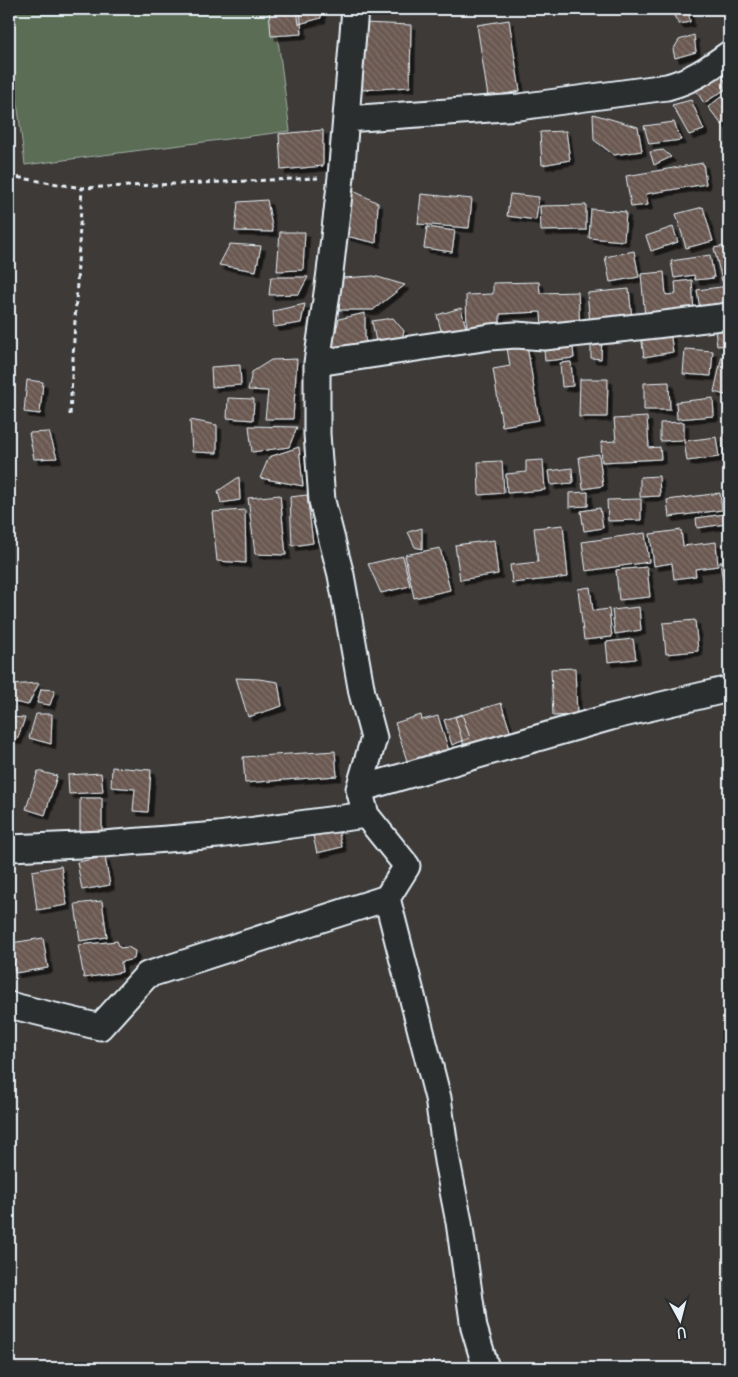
<svg xmlns="http://www.w3.org/2000/svg" width="738" height="1377" font-family="Delius,sans-serif">
<style>
.garden{fill:#5c6d56;stroke:#a2afa7}
.building{fill:url(#building-back-hatch);stroke:#e8f1f8;filter:url(#shadow)}
.lines{fill:none;stroke-linecap:round;stroke-linejoin:round}
.minor-casing{stroke:#e8f1f8;stroke-width:29}
.path{stroke:#e8f1f8;stroke-width:3;stroke-dasharray:5 4;stroke-linecap:butt}
.minor{stroke:#2a2d2e;stroke-width:25}
</style>
<defs>
<pattern id="building-back-hatch" width="6" height="6" patternUnits="userSpaceOnUse" patternTransform="scale(1.25)"><rect width="6" height="6" fill="#6a5951"/><path d="M-1 5l2 2M0 0l6 6M5-1l2 2" fill="none" stroke="#7f716b"/></pattern>
<filter id="shadow"><feDropShadow dx="4.5" dy="4.5" stdDeviation="0" flood-color="#0009"/></filter>
</defs>
<rect width="100%" height="100%" fill="#3d3a38"/>
<filter id="ink" filterUnits="userSpaceOnUse"><feTurbulence type="fractalNoise" baseFrequency=".02" numOctaves="2"/><feDisplacementMap in="SourceGraphic" scale="10" xChannelSelector="R" yChannelSelector="G"/><feConvolveMatrix kernelMatrix="1 2 1 2 8 2 1 2 1" color-interpolation-filters="sRGB"/></filter>
<g filter="url(#ink)">
<!-- garden -->
<path class="garden" d="M9,9h265l16,122 -265,34 -16,-129z"/>
<!-- building -->
<path class="building" d="M269,9h31l2,25 -31,2z
M297,9h24v9l-22,6z
M685,9h3l2,13 -11,2 -5,-8z
M509,20l11,71 -32,6 -11,-72z
M364,23l47,2 -1,62 -49,3z
M694,35l2,17 -21,6 -2,-8 6,-10z
M720,73l9,14 -25,16 -9,-14z
M722,96l7,9v14l-7,6 -14,-18z
M691,100l13,30 -15,5 -17,-30z
M593,114l45,13 4,24 -28,4 -20,-15z
M674,122l7,18 -32,4 -5,-18z
M323,130v36l-42,4 -2,-36z
M566,131l4,29 -28,5 -2,-33z
M663,150l8,7 -17,8 -4,-13z
M703,163l3,21 -60,10 2,11 -17,2 -5,-31z
M350,189l28,14 -2,40 -30,-7z
M421,194l51,5 -3,29 -51,-4z
M510,194l29,3 -3,23 -29,-4z
M267,200l6,32 -38,-1 3,-29z
M586,205v25l-45,1 -1,-25z
M703,207l10,34 -27,7 -10,-34z
M591,209l35,3 -2,29 -35,-3z
M427,227l28,4 -3,21 -28,-4z
M673,227l5,15 -27,9 -5,-15z
M280,232h25l-2,38 -26,1z
M230,244l31,2 -5,25 -37,-6z
M729,245v35l-7,1 -8,-33z
M634,251l5,26 -29,5 -5,-25z
M710,255l4,23 -19,2 -1,-5 -20,3 -3,-17z
M664,272l2,23 10,-1 -1,-12 17,-2 2,33 -49,4 -4,-43z
M374,276l31,9 -32,25h-34l3,-32z
M271,277h37l-9,17 -30,1z
M539,282l1,11 38,-1 2,36 -38,1 -1,-17 -41,2v16l-33,1 -1,-36 27,-1v-11z
M729,286v26l-28,4 -4,-26z
M629,289l3,30 -42,4 -3,-30z
M305,304l-4,19 -27,4 -1,-16z
M461,308l5,20 -24,6 -5,-19z
M365,313v26l4,9 -39,5 9,-34z
M393,318l11,13 -3,13 -24,3 -5,-26z
M729,321v24l-12,1 -3,-23z
M670,331l3,21 -29,5 -3,-22z
M591,337h11l-1,22 -10,-1z
M572,338l2,20 -29,3 -2,-21z
M527,345l12,75 -37,6 -9,-57 17,-3 -3,-18z
M685,349l28,2 -2,25 -28,-2z
M722,356l7,2v38l-15,-4z
M297,359l-4,60h-28l3,-28 -20,-1 4,-18 19,-12z
M571,362l2,24 -11,1 -2,-24z
M240,365l1,20 -29,2 -1,-20z
M580,379h28l-1,38h-28z
M27,380l16,2 -3,32 -16,-2z
M669,382l1,28h-26v-27z
M228,398l26,1 -1,21 -26,-2z
M713,398l1,18 -37,3 -1,-17z
M647,417l2,31 11,-1 1,12 -59,3 -1,-20 15,-1 -2,-22z
M190,420l27,5v28l-25,-1z
M684,422v18l-24,1v-18z
M249,426l48,1 -8,20 -37,5z
M49,432l8,26 -23,1 -5,-26z
M723,435h6v34h-4z
M716,437l3,20 -32,4 -3,-20z
M299,447l4,39 -43,-8 9,-21z
M599,454l4,32 -20,3 -4,-32z
M543,460l2,30 -38,3 -1,-19 20,-2v-11z
M502,461l2,32 -25,2 -1,-33z
M572,468l1,15 -22,2 -2,-14z
M659,476l1,20 -20,1v-20z
M239,477l1,23 -19,3 -3,-12z
M588,492v14l-19,1v-14z
M720,493l2,17 -53,7 -2,-17z
M280,495l6,60 -31,-1 -7,-56z
M307,495l6,48 -21,3 -2,-49z
M641,499v21l-33,1 -1,-21z
M600,508l3,20 -19,3 -3,-20z
M245,510l1,53 -29,-2 -5,-49z
M725,514l1,10 -29,4 -1,-10z
M563,525l5,52 -56,6 -2,-18 28,-3 -4,-34z
M422,528v21l-7,-2 -7,-15z
M681,530l2,16 33,-4 2,24 -23,3 1,7 -22,3 -2,-16 -18,3 -4,-32z
M645,533l4,29 -63,9 -4,-29z
M494,540l4,34 -38,6 -5,-35z
M440,548l10,42 -36,8 -9,-43z
M403,556l7,30 -29,7 -13,-29z
M729,561v27l-5,1 -4,-27z
M647,567l3,30 -31,3 -3,-30z
M590,587l3,24 16,-2 3,28 -28,3 -6,-51z
M639,607l2,23 -26,4 -3,-24z
M695,620l3,31 -32,3 -3,-31z
M633,639l3,20 -28,3 -2,-20z
M575,668l2,47 -24,1 -2,-47z
M236,678l23,1 19,3 4,24 -34,11z
M39,683l-11,22 -19,-4v-16z
M41,689l14,1 -5,15 -13,-2z
M501,703l10,31 -46,15 -10,-32z
M36,714h16l-1,30 -22,-6z
M462,714l8,24 -18,7 -8,-25z
M421,715l1,5 16,-4 11,35 -41,13 -13,-41z
M9,717l16,1 -8,22 -8,-1z
M335,751l2,25 -92,7 -2,-26z
M112,767l39,3 -3,42 -15,-1 2,-22 -24,-2z
M38,771l19,5 -12,39 -19,-6z
M101,773l2,19 -34,2 -1,-19z
M80,798h22v41h-22z
M338,830l4,17 -25,6 -4,-17z
M105,857l5,28 -28,5 -5,-28z
M61,866l6,39 -30,5 -5,-39z
M102,901l5,36 -27,4 -5,-37z
M43,938l5,30 -33,5 -4,-30z
M117,941l3,7 8,-1 7,4 -1,8 -13,3 1,10 -38,6 -6,-33z"/>
<g class="lines">
<defs>
<path id="minor" d="M355,9l-14,168 -11,95 -13,91v71l5,67 19,74 21,118 12,45 -15,51 7,26 41,51 -20,32 51,200 9,63 12,61 15,106 12,40
M346,119l173,-12 148,-20c26,-7 41,-18 62,-33
M317,363l173,-26 26,-2 28,2 112,-12 73,-9
M359,789l252,-72 118,-28
M9,848l94,-4 115,-9 148,-20
M9,1005l91,22 47,-52 240,-77"/>
</defs>
<!-- minor casing -->
<use href="#minor" class="minor-casing"/>
<!-- path -->
<path class="path" d="M9,176l73,12 236,-10
M70,415l12,-227"/>
<!-- minor -->
<use href="#minor" class="minor"/>
</g>
</g>
<!-- margin -->
<rect width="738" height="1377" fill="none" stroke="#2a2d2e" stroke-width="30"/>
<rect x="15" y="15" width="708" height="1347" fill="none" stroke="#e8f1f8" stroke-width="2" filter="url(#ink)"/>
<!-- north arrow -->
<g transform="translate(680 1320) rotate(173)" stroke="#2a2d2e" stroke-width="4" paint-order="stroke">
<path d="M0-4L9 19L0 12L-9 19Z" fill="#e8f1f8"/>
<text y="-8" font-size="14" font-weight="bold" text-anchor="middle" fill="#e8f1f8">U</text>
</g>
</svg>
